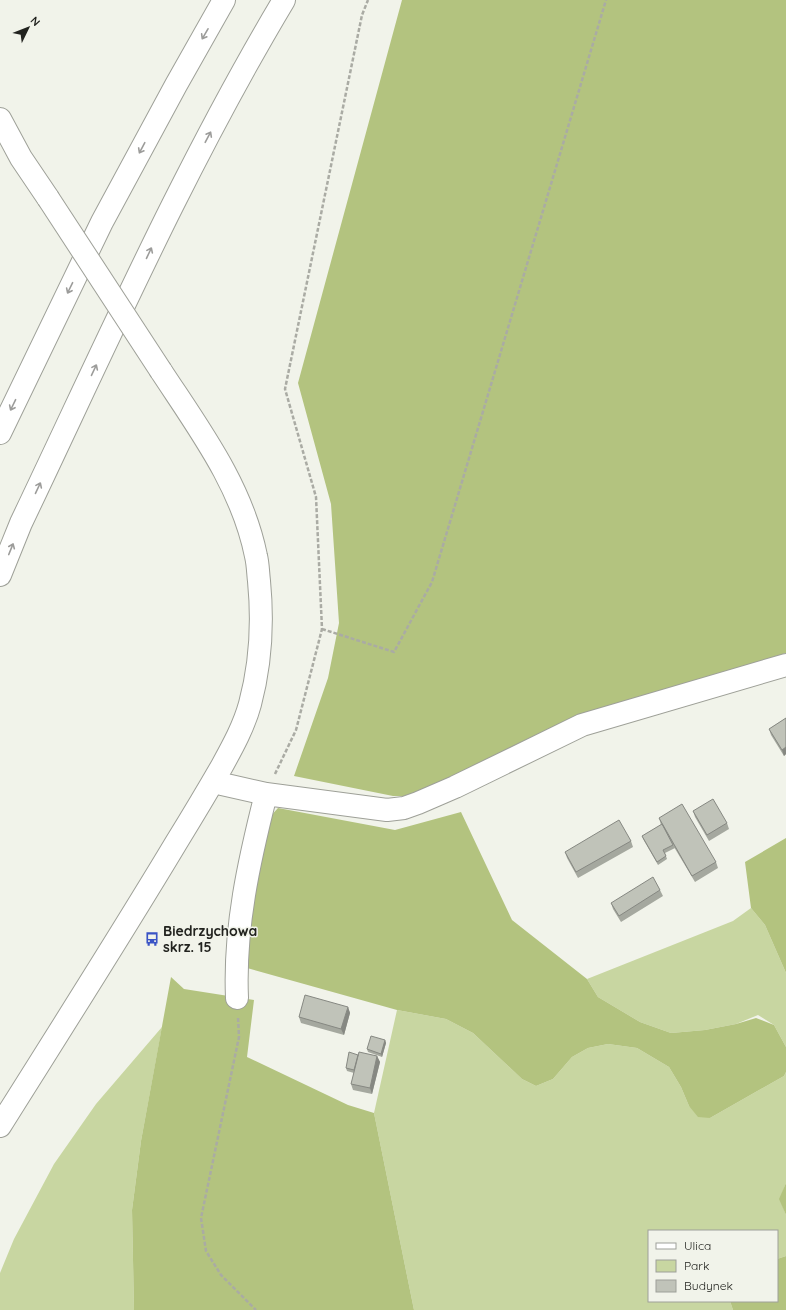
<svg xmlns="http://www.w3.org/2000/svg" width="786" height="1310" font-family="Quicksand,sans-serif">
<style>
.green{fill:#c8d6a1}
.forest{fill:#b3c37f}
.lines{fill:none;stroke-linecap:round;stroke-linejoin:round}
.minor-casing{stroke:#9ea098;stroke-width:24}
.highway-casing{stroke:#9ea098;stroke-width:24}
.path{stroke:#aaaba4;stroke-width:2.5;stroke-dasharray:4 2;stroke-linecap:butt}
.minor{stroke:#fff;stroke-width:22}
.highway{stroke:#fff;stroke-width:22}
.minor-bridge-casing{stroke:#9ea098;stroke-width:24;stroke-linecap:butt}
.minor-bridge{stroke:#fff;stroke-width:22}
.wall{fill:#a5a89f}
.shaded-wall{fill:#868882}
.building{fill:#c0c3b9;stroke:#868882}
.oneway{stroke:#9c9c9a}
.labels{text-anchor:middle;stroke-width:3;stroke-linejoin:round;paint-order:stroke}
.poi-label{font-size:14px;font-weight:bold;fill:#22231f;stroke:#f1f3ea;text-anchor:start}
</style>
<rect width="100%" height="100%" fill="#f1f3ea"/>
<!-- green -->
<path class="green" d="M751,908l14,17 21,48v74l-12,-22 -16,-10 -22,9 -31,6 -34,3 -31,-11 -42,-25 -11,-18 146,-58z
M397,1010l49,9 27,14 49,46 14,7 17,-7 19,-22 16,-9 20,-4 29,4 32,19 12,20 8,19 21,12 74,-42 2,-4v111l-6,16 6,16v41l-9,3v-28h-128v70h81l3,9h-319l-40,-197z
M162,1027l-21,114 -9,69 2,100h-134v-37l14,-34 40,-75 42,-60z"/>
<!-- forest -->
<path class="forest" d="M402,0h384v653l-212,66 -138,66 -32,11h-11l-99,-20 34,-98 11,-55 -8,-119 -33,-121z
M278,808l117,22 66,-18 51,108 75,59 11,18 42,25 31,11 34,-3 31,-6 20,-6 18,7 12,22v25l-2,4 -74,42 -12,-1 -9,-11 -8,-19 -12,-20 -32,-19 -29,-4 -20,4 -16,9 -19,22 -17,7 -14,-7 -49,-46 -27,-14 -49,-9 -157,-44 28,-147z
M786,838v135l-21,-48 -14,-17 -6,-46z
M171,977l13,12 70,11 -7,57 101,48 26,8 40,197h-280l-2,-100 9,-69z
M786,1183v32l-7,-16z
M786,1256v54h-53l-3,-9h47v-42z"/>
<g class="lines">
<defs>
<path id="minor" d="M0,119l21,39 27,40
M213,782l53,12 121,16 17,-2 14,-5 37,-16 127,-62 204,-60
M237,998c-3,-70 12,-137 29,-204
M0,1126c59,-94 119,-188 176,-283 16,-26 31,-51 46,-77 11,-20 22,-40 28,-62 11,-41 13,-82 9,-123 -1,-8 -1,-17 -3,-25 -14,-70 -57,-127 -95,-185"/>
<path id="highway" d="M0,433l102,-211 74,-137 48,-85
M0,575l21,-52c84,-176 163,-356 263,-523"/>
</defs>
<!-- minor casing -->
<use href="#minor" class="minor-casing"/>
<!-- highway casing -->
<use href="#highway" class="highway-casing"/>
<!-- path -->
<path class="path" d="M322,629l72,23 38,-70 174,-582
M275,774l21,-44 26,-101 -6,-132 -31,-108 77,-374 6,-15
M238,1018l1,19 -38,181 5,33 15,24 35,35"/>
<!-- minor -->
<use href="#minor" class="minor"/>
<!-- highway -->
<use href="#highway" class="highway"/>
<defs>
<path id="minor-bridge" d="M48,198l113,173"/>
</defs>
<!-- minor-bridge casing -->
<use href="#minor-bridge" class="minor-bridge-casing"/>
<!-- minor-bridge -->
<use href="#minor-bridge" class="minor-bridge"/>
</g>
<!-- wall -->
<path class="wall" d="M786,718v36l-2,2 -13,-21 -2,-6z
M693,811l34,12 2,6 -20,12 -14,-24z
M659,818l57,44 2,6 -23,14 -21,-35 1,1 -10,5 2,6 -9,6 -15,-26 -1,-3 19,-11z
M631,841l2,6 -55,31 -11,-20 -2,-6z
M660,890l3,6 -42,26 -8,-13 -2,-6z
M348,1007l2,6 -6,22 -43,-12 -2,-6z
M385,1040l1,3 -4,14 -14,-5 -1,-3z
M358,1055l19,1 3,6 -8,32 -19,-4 -2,-6 3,-11 -7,-2 -1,-3z"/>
<!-- shaded-wall -->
<path class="shaded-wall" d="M786,747v7l-2,2 -2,-6z
M348,1007l2,6 -6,22 -3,-6z
M385,1040l1,3 -4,14 -1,-3z
M377,1056l3,6 -8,32 -2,-6z"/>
<!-- building -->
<path class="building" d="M786,718v29l-4,3 -13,-21z
M713,799l14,24 -20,12 -14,-24z
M682,804l34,58 -24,14 -33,-58z
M619,820l12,21 -55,31 -11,-20z
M662,824l11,21 -10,5 3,6 -9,6 -15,-26z
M653,877l7,13 -41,26 -8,-13z
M305,995l43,12 -7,22 -42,-12z
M371,1036l14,4 -4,14 -14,-5z
M349,1052l9,3 -4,15 -8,-2z
M359,1052l18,4 -7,32 -19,-4z"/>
<!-- one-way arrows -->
<defs><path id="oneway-shaft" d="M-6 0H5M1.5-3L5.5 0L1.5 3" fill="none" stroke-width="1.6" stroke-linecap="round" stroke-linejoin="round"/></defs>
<g class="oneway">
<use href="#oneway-shaft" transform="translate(205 34) rotate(120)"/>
<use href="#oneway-shaft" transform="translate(208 137) rotate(-62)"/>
<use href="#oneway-shaft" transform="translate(142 148) rotate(118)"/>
<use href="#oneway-shaft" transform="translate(149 253) rotate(-65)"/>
<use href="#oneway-shaft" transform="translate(70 288) rotate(116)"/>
<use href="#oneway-shaft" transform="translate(94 370) rotate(-65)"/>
<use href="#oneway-shaft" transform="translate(13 405) rotate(116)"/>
<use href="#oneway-shaft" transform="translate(38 488) rotate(-65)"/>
<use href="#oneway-shaft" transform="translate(11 549) rotate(-68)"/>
</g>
<!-- icons -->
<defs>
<symbol id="bus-bare" viewBox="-9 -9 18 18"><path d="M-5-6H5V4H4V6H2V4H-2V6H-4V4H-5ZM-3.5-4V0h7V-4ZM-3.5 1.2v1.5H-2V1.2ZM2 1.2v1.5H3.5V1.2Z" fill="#3a53c5" stroke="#f1f3ea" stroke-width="2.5" paint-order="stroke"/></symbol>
</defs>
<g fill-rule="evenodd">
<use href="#bus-bare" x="142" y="929" width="20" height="20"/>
</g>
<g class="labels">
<!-- poi labels -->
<g class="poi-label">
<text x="163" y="936">Biedrzychowa<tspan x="163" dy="16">skrz. 15</tspan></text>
</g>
</g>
<!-- legend -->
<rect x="648" y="1230" width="130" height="72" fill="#f1f3ea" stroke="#9ea099"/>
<rect x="656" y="1243" width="20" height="6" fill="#ffffff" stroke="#9ea099"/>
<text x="684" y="1250" font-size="12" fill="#22231f">Ulica</text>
<rect x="656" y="1260" width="20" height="12" fill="#c8d6a1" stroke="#9ea099"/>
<text x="684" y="1270" font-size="12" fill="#22231f">Park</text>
<rect x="656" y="1280" width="20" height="12" fill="#c0c3b9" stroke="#9ea099"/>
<text x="684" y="1290" font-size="12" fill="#22231f">Budynek</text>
<!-- north arrow -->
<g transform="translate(28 28) rotate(47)" stroke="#f1f3ea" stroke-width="3" paint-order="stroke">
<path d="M0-3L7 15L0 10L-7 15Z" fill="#22231f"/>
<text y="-6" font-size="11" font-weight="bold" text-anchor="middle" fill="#22231f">N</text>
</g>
</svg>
